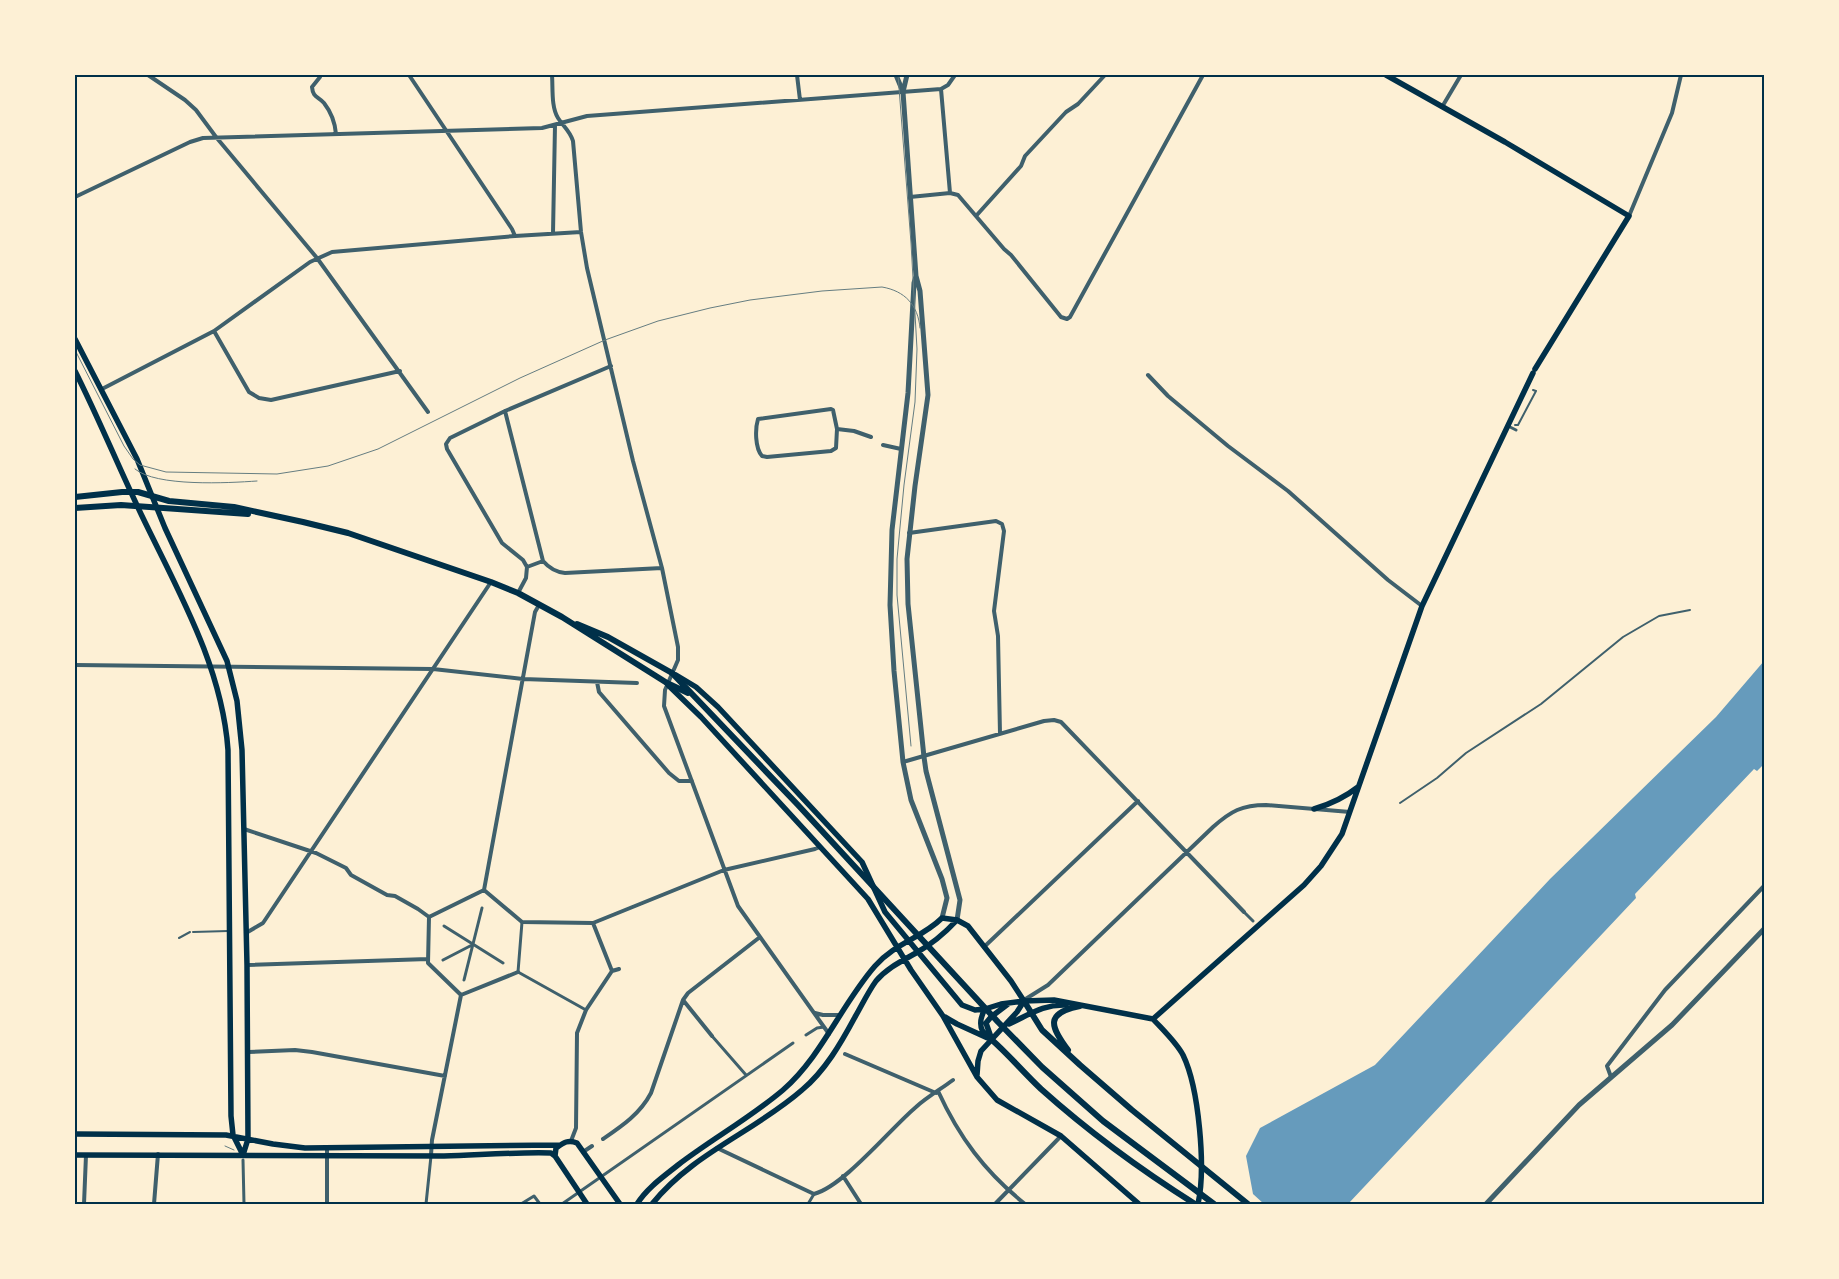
<svg xmlns="http://www.w3.org/2000/svg" width="1839" height="1279" font-family="'Asap Condensed',sans-serif">
<style>
.water{fill:#669bbc}
.lines{fill:none;stroke-linecap:round;stroke-linejoin:round}
.service{stroke:#3f606c;stroke-width:2}
.pedestrian{stroke:#3f606c;stroke-width:3}
.minor{stroke:#3f606c;stroke-width:4}
.tertiary{stroke:#3f606c;stroke-width:5}
.secondary{stroke:#003049;stroke-width:5.5}
.primary{stroke:#003049;stroke-width:6}
.trunk{stroke:#003049;stroke-width:6}
.tram{stroke:#657d81;stroke-width:1}
.neatline{fill:none;stroke:#003049;stroke-width:2}
</style>
<rect width="100%" height="100%" fill="#fdf0d5"/>
<!-- water -->
<path class="water" d="M1764,661v103l-7,7 -3,-2 -119,125 1,4 -288,306h-84l-11,-10 -7,-38 14,-28 115,-63 175,-186 166,-162z"/>
<g class="lines">
<!-- service -->
<path class="service" d="M1515,425h3l18,-34 -3,-1
M1400,803l37,-25 29,-25 75,-49 82,-67 36,-21 31,-6
M193,932l35,-1
M179,938l11,-6"/>
<!-- pedestrian -->
<path class="pedestrian" d="M1508,426l8,4
M1244,912l9,9
M522,922l-4,50 68,38
M444,926l59,37
M443,960l29,-15
M464,980l18,-72
M806,1035l11,-7 7,-1
M712,1036l34,39
M243,1160l1,44
M426,1204l5,-48
M521,1204l13,-8 6,8
M562,1204l231,-161
M808,1204l6,-10"/>
<!-- minor -->
<path class="minor" d="M148,75l37,25 11,10 20,27 101,121 111,154
M319,75l1,2 -8,10c1,11 6,9 12,16 7,9 11,19 12,31
M409,75l103,154 3,7
M552,75c1,13 -1,32 6,43 5,8 12,13 15,23l8,91 6,36 46,193 29,107 16,79v13l-13,30 -1,16 74,200 91,128
M797,75l3,25
M941,89l9,104
M1442,107l19,-32
M75,197l115,-55 13,-4 339,-10 45,-12 354,-27 7,-4 7,-10
M910,197l40,-4 8,2 46,54 7,6 50,62 6,2 3,-2 133,-242
M976,216l45,-50 4,-10 41,-44 12,-8 27,-29
M1629,216l43,-103 9,-38
M553,233l2,-108
M214,331l35,61 10,6 12,2 129,-29
M1148,375l20,21 60,50 60,45 100,89 34,26
M102,389l112,-58 96,-69 22,-10 183,-16 66,-4
M505,411l38,150c6,7 12,11 22,12l97,-5
M837,429l-1,19 -5,3 -64,6 -5,-1c-7,-8 -7,-27 -4,-37l73,-10 2,1 4,19 17,2 17,6
M883,445l18,4
M909,533l87,-12 6,3 2,7 -10,80 4,25 2,98
M527,567l16,-6
M518,593l8,-15 1,-11 -4,-7 -21,-17 -55,-94 -1,-5 4,-6 55,-27 106,-45
M75,665l358,4 90,10 114,4
M597,682l2,10 70,81 10,8h13
M903,762l141,-41 10,-1 7,2 183,190
M244,829l72,24 30,15 5,7 36,20 8,1 23,13 11,8
M484,890l51,-278 4,-7
M429,917l55,-27 38,32 71,1 131,-53 91,-21 5,-2
M429,917l-1,46 33,32
M593,923l19,48
M246,933l17,-10 228,-341
M984,947l154,-146
M247,965l181,-6
M461,995l57,-23
M683,1000l29,36
M1024,1000l24,-15 165,-158c18,-16 29,-22 53,-22l84,7
M815,1013l8,2h17
M248,1052l47,-2 17,2 133,24
M845,1054l91,39
M1611,1077l-4,-11 58,-76 99,-104
M938,1091c21,46 47,81 87,113
M603,1139c19,-13 37,-25 48,-46l32,-93 5,-7 72,-56
M571,1141l5,-13 1,-95 9,-23 26,-39 7,-2
M717,1148l97,46c30,-8 76,-65 102,-87 11,-10 25,-18 37,-27
M583,1152l9,-6
M431,1155l1,-15 29,-145
M843,1176l18,28
M84,1204l2,-49
M154,1204l4,-50
M327,1204v-56
M995,1204l66,-68"/>
<!-- tertiary -->
<path class="tertiary" d="M896,75l7,17
M907,75l-4,17 13,184 4,15 8,104 -13,91 -8,73 1,45 16,153 2,14 34,129 -3,20
M916,276l-2,7 -6,110 -16,137 -2,75 4,66 9,91 8,38 31,79 5,19 -5,20
M1486,1204l93,-99 93,-80 92,-96"/>
<!-- secondary -->
<path class="secondary" d="M1386,75l119,67 124,74 -94,153
M75,339l62,120 28,69 62,133 10,40 5,49 5,215 1,174 -5,16
M75,371c24,48 44,97 67,145 36,75 80,150 86,234l3,366 2,19 10,20
M676,675l20,12 22,20 144,155 23,50 77,93 13,5 10,-1 16,-5 23,-3 30,-1 99,19
M668,685l33,32 167,182 43,71 32,46 34,61 20,23 64,36 78,68
M1314,809c17,-5 30,-11 44,-22
M985,1009c-5,9 -7,20 2,27
M945,1017l12,7 35,16
M1153,1019l151,-134 17,-19 21,-32 80,-228 111,-233
M1153,1019c10,11 23,23 30,36 16,33 23,113 15,149
M1009,1024c20,-9 34,-20 57,-19
M992,1040l-6,-17 5,-6 17,-13
M977,1075l1,-14 3,-10 36,-39 7,-11
M75,1134l151,1 47,9 32,4 255,-3
M75,1155l369,1c36,-1 71,-4 107,-3l4,3 32,48
M555,1156l1,-8c7,-5 12,-9 21,-5l43,61
M637,1204c10,-16 26,-27 41,-39 34,-26 72,-47 105,-75 39,-34 58,-85 92,-124 20,-23 47,-28 67,-48l15,2 11,6 43,55 13,20
M652,1204c41,-51 102,-72 150,-114 23,-19 39,-47 53,-73 7,-12 13,-25 21,-36 11,-13 26,-20 40,-28 16,-9 29,-20 41,-33"/>
<!-- primary -->
<path class="primary" d="M75,497l47,-5h16l31,9 65,6 69,15 45,11 143,49 27,11 44,24 105,66
M75,508l46,-3 127,9
M577,624l31,13 64,36"/>
<!-- trunk -->
<path class="trunk" d="M672,673l126,132 200,217 44,45 61,54 111,83
M667,683l21,10
M1024,1001l18,29 38,35 52,45 116,94
M992,1040c17,15 32,33 49,49 48,43 100,81 154,115
M1068,1050c-18,-24 -23,-37 12,-44"/>
<!-- tram -->
<path class="tram" d="M898,75l13,168 6,106 -2,53 -11,83 -7,74v36l14,151
M75,350l49,96 9,13 7,6 26,7 111,2 51,-8 50,-17 142,-71 85,-38 53,-19 52,-13 40,-8 72,-9 60,-4c23,4 36,18 38,41
M135,469c21,18 93,14 122,12
M225,1146l9,4"/>
</g>
<!-- border -->
<rect width="1839" height="1279" fill="none" stroke="#fdf0d5" stroke-width="152"/>
<rect x="76" y="76" width="1687" height="1127" class="neatline"/>
</svg>
